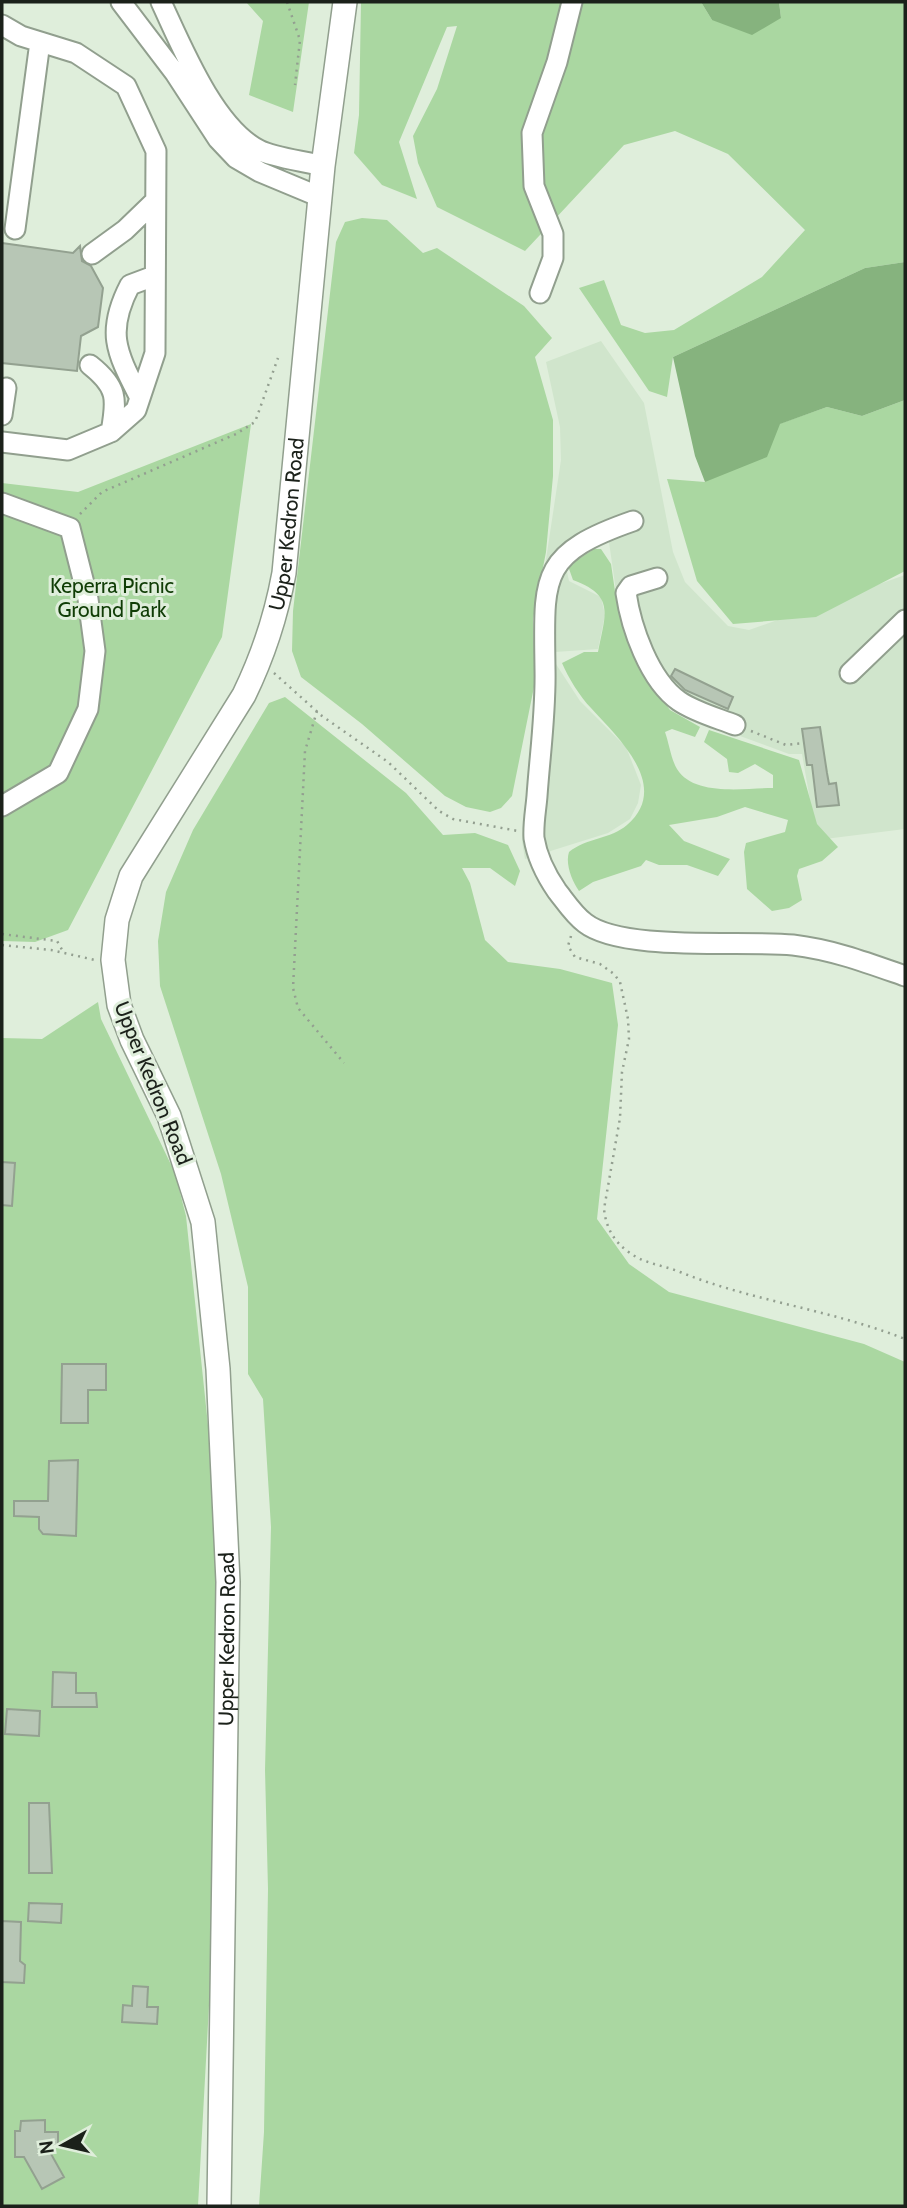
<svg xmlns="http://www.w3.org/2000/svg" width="907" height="2208" font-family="Cabin,sans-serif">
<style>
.built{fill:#d0e5cc}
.green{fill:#aad7a1}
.water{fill:#86b37e}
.building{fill:#b7c6b5;stroke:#93a190;stroke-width:2}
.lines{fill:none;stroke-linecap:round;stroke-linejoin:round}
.minor-casing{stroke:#919f8e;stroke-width:23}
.major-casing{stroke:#919f8e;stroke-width:26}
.path{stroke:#939f90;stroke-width:2.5;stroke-dasharray:2 5;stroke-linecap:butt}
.minor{stroke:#fff;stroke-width:19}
.major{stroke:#fff;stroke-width:23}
.labels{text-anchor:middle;stroke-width:6;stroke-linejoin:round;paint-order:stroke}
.street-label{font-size:21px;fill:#1b211a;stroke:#dfeedb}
.park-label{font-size:21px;fill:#103d06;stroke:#dfeedb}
</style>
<rect width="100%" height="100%" fill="#dfeedb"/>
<!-- built -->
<path class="built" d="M601,341l43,62 29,149 12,30 43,44 21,4 156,-55v254l-88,11 -15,-86h-13l-101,-37 -18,-11 -12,-15 -31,-58 -11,-42 -7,-49 -20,6 -24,15 4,18 32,16 4,18 -7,34 -43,3 -1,9 26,40 46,46 15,38 -3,18 -8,16 -22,14 -83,26 -3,-18 2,-19 17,-130 1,-106 19,-126 -1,-33 -14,-65z"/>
<!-- green -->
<path class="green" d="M246,2h63l-16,110 -44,-17 14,-74z
M361,2h340l11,18 69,-2 -2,-16h126v260l-40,6 -192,89 -6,40 -18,-6 -70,-103 25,-8 17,45 24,8 29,-3 88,-53 43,-47 -77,-76 -53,-23 -51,14 -99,106 -88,-44 -19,-44 -5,-27 24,-47 20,-63 -10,1 -48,115 18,57 -35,-14 -28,-32 5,-38z
M362,218l25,2 36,33 14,-5 87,58 28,32 -17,19 18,63v56l-7,76 -13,67 2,63 -23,114 -11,12 -11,4 -24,-5 -21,-11 -83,-72 -61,-47 -9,-26 1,-40 43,-369 9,-20z
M905,400v171l-89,46 -83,7 -36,-43 -30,-102 38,3 74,-58 48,-17 35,9z
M251,424l-29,213 -154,293 -33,12 -33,-1v-458l76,9z
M594,549h7l10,15 5,34 22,69 32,43 30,17 -5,10 -23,-8 -7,3c4,11 6,27 12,37 17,28 69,19 96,19v-13l-18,-11 -17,9 -9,-1 -2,-13 -23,-17 5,-12 90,30 18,64 21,23 -16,14 -23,8 -2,7 5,24 -13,8 -17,3 -25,-22 -3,-37 2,-9 39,-11 3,-12 -43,-13 -28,10 -48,8 15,16 46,18 -12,17 -31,-11h-28l-13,-5 -5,6 -48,16 -14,9c-7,-10 -14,-27 -10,-39 17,-14 42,-13 58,-27 45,-39 -10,-88 -36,-117 -11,-11 -23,-31 -29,-45l22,-11h14c7,-38 18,-56 -25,-72l-5,-14z
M285,697l121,96 37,42 32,-2 33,12 12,26 -5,15 -25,-18h-28l8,15 15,57 23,22 52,7 52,14 6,42 -21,194 32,45 40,28 195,52 41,18v844h-646l5,-74 4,-243 -3,-119 6,-243 -8,-128 -15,-25v-87l-27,-113 -61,-188 -2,-45 8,-49 27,-62 76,-127z
M98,1002l3,17 74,154 11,43 33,314 -7,421 -14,255h-196v-1168l40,1z"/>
<!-- water -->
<path class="water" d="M701,2h78l2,16 -29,17 -40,-15z
M905,262v138l-43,16 -35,-9 -47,17 -13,33 -62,25 -10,-26 -22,-99 192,-89z"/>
<!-- building -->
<path class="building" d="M2,243l71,10 7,-7 2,15 9,5 12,22 -5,39 -17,9 -4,35 -75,-8z
M675,669l58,28 -5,12 -43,-19 -14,-14z
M820,727l7,46 2,11 7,-1 3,22 -22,2 -5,-42h-5l-5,-36z
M2,1162l13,1 -3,43 -10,-1z
M62,1364h44v26h-18v33h-27z
M78,1460l-2,76 -33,-2 -4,-5v-12l-25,-1v-15h34l1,-40z
M53,1672l23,1v20h20l1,14h-45z
M7,1709l33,2 -1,25 -34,-2z
M29,1803h20l3,70h-23z
M29,1903l33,1 -1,19 -33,-2z
M2,1921l19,1 -1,39 5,4 -1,18 -22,-1z
M133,1986l15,1 -1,20h11l-1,17 -35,-2 1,-17 9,1z
M45,2120v12h13v13h-12l18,32 -22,12 -18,-32h-9v-26h5l1,-10z"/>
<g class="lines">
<defs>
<path id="minor" d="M121,2l54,71 43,66 18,19 24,14 60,25
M161,2c21,45 53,125 98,148 15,8 46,11 64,16
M2,25l19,11 55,17 50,33 30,65 -1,202 -19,57 -25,22 -43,18 -66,-8
M15,229l25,-187
M92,254l33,-24 29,-28
M540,293l13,-35v-24l-19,-48 -2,-53 25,-71 15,-60
M90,365c28,22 27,34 21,67
M140,398c-23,-45 -35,-65 -10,-113l24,-9
M2,415l4,-27
M2,503l68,25 18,71 7,52 -7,58 -30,64 -56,33
M633,521c-95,33 -89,56 -88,148 1,43 -5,84 -8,127 -1,13 -4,28 -3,42 3,19 12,37 23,53 8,10 17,24 28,32 37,29 159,17 208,22 41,5 75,18 112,31
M657,578l-26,8 -5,7c5,34 23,87 53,108 16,11 38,17 56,24
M850,673l55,-53"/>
<g id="major">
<path id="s1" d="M219,2206l9,-624 -10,-213 -15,-147 -34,-106 -37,-76 -13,-35 -6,-45 4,-40 14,-44 113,-181c19,-39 32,-78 40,-122l39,-407 22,-164"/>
</g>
</defs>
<!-- minor casing -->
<use href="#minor" class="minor-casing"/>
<!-- major casing -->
<use href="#major" class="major-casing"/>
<!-- path -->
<path class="path" d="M287,2l13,38 -5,45
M80,514l22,-22 134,-58 19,-12 23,-64
M274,673l48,43 66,46 51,49 14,8 65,12
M317,711l-12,40 -12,237 5,20 46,55
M751,731l35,14 18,-2
M2,934l55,7 7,12
M571,936l-3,10 7,11 25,7 14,10 6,8 8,37 1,20 -7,33 -2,46 -16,91c2,19 10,33 26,44 15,11 33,12 50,19 72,29 152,38 225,67
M2,945l49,5 44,10"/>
<!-- minor -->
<use href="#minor" class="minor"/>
<!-- major -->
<use href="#major" class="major"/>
</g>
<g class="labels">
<!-- street labels -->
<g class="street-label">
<text dy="7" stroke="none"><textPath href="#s1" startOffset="1741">Upper Kedron Road</textPath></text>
<text transform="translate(153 1083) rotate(68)" y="7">Upper Kedron Road</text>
<text dy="7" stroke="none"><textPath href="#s1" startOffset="567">Upper Kedron Road</textPath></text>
</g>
<!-- park labels -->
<g class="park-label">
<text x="112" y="593">Keperra Picnic<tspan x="112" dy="24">Ground Park</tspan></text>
</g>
</g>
<!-- border -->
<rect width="907" height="2208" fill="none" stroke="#1b211a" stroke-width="7"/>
<!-- north arrow -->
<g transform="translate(63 2145) rotate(262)" stroke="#dfeedb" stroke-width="5" paint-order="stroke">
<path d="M0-5L12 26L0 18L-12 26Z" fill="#1b211a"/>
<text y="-10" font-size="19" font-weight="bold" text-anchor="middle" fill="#1b211a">N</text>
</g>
</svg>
